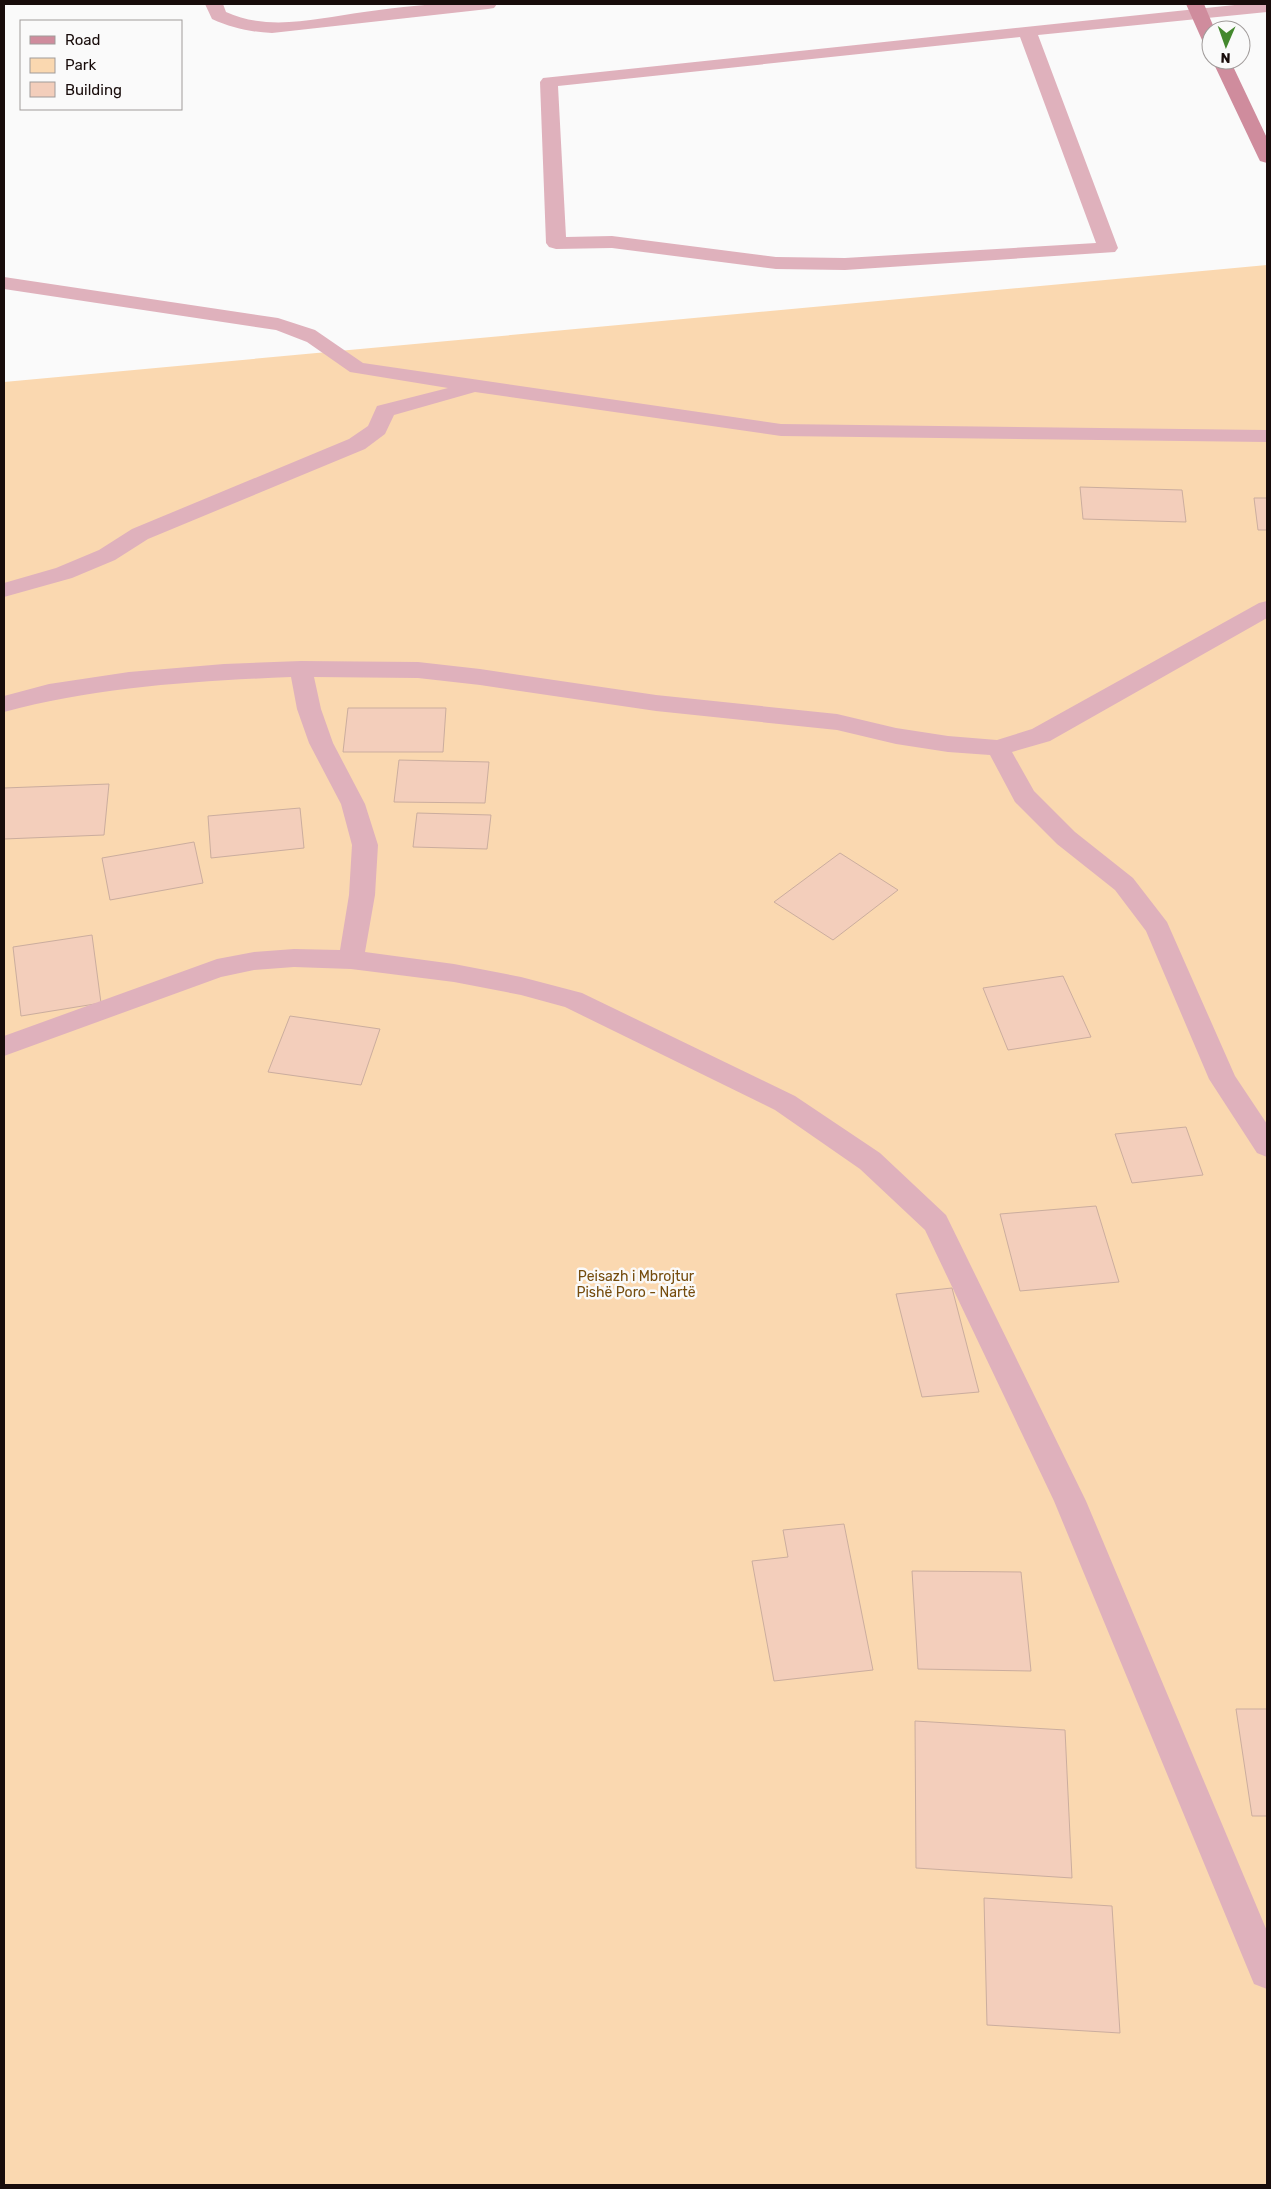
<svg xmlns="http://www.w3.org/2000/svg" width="1271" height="2189" font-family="Rubik,sans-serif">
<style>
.green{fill:#fad8b0}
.building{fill:#f3cebb;stroke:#cbad9e}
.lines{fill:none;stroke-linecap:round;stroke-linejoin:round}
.lane{fill:#dfb1bc;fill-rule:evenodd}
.street{fill:#dfb1bc;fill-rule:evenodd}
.secondary{fill:#cf8c9d;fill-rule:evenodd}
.labels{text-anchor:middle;stroke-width:5;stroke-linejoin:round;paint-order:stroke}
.park-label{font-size:14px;fill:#754c0d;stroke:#fafafa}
</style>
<rect width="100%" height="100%" fill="#fafafa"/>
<!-- green -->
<path class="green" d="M1267,265v1920h-1263v-1803z"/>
<!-- building -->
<path class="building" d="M1080,487l102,3 4,32 -103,-3z
M1254,498h13v32h-9z
M348,708h98l-3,44h-100z
M399,760l90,2 -4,41 -91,-1z
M109,784l-5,51 -100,4v-51z
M300,808l4,40 -93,10 -3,-42z
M417,813l74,2 -4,34 -74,-2z
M194,842l9,41 -93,17 -8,-42z
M840,853l58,37 -65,50 -59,-38z
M92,935l9,68 -80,13 -8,-69z
M1063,976l28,61 -83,13 -25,-62z
M290,1016l90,13 -19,56 -93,-13z
M1186,1127l17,48 -71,8 -17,-49z
M1096,1206l23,76 -99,9 -20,-77z
M952,1288l27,104 -57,5 -26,-103z
M844,1524l29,146 -99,11 -22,-120 36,-4 -5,-27z
M912,1571l109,1 10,99 -113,-2z
M1236,1709h31v107h-15z
M915,1721l150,9 7,148 -156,-10z
M984,1898l128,8 8,127 -133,-8z"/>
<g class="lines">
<!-- lane -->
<path class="lane" d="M205,4h18l3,8c44,20 92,6 138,0 44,-6 89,-11 133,-8l-3,4 -6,1 -216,24c-22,-1 -40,-5 -60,-14z
M1244,4h23v8l-229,23 80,213 -3,4 -270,18 -69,-1 -164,-21 -56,1 -7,-2 -3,-4 -6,-161 3,-4zM1020,37l76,206 -251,15 -69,-1 -164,-21 -46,1 -8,-151z"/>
<!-- street -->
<path class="street" d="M4,277l274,41 37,12 48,33 418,61 486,6v12l-486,-6 -306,-44 -81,23 -9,19 -20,15 -217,90 -33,21 -43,18 -68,19v-14l52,-15 43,-18 33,-21 217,-90 19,-13 9,-20 71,-18 -98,-16 -43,-30 -31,-12 -272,-41z
M1267,601v17l-217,123 -38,11 22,39 41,41 58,46 34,44 68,154 32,48v33l-10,-4 -48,-74 -63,-148 -31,-41 -58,-46 -42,-42 -25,-47 -42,-3 -52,-8 -59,-14 -181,-19 -176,-26 -62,-7 -104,-1 7,32 12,34 32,61 13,41 -3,50 -10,57 89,12 67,13 61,16 213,103 85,57 66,62 140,286 181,430v58l-13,-5 -200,-483 -129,-271 -65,-61 -85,-59 -210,-103 -44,-12 -67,-13 -103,-13 -57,-2 -40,3 -33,7 -217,79v-20l213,-77 37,-7 40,-3 46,1 9,-55 3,-50 -11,-41 -32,-61 -12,-34 -6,-32c-97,4 -193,10 -287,35v-16l45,-12 80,-12 95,-8 77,-3 117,1 62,7 176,26 181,19 59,14 52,8 49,4 35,-11 227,-126z"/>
<!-- secondary -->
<path class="secondary" d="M1186,4h18l11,26h-4v15l-6,-1 -3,-4z
M1212,60h18l37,78v25l-7,-2 -2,-4z"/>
</g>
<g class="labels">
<!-- park labels -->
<g class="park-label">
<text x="636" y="1281">Peisazh i Mbrojtur<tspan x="636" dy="16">Pishë Poro - Nartë</tspan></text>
</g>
</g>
<!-- border -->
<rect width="1271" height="2189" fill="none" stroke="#180c0b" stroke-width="10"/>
<!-- legend -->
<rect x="20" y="20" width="162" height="90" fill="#fafafa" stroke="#a09b9a"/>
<rect x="30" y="36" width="25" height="8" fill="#cf8c9d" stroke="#a09b9a"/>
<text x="65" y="45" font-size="15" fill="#180c0b">Road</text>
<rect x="30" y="58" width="25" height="15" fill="#fad8b0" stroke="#a09b9a"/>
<text x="65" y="70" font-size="15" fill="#180c0b">Park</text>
<rect x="30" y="82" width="25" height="15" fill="#f3cebb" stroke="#a09b9a"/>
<text x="65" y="95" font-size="15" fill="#180c0b">Building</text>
<!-- north arrow -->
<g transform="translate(1226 45) rotate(182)"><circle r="24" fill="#fafafa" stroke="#a09b9a"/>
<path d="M0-4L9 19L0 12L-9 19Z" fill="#43882d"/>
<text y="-8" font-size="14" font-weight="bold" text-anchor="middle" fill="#180c0b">N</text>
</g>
</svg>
